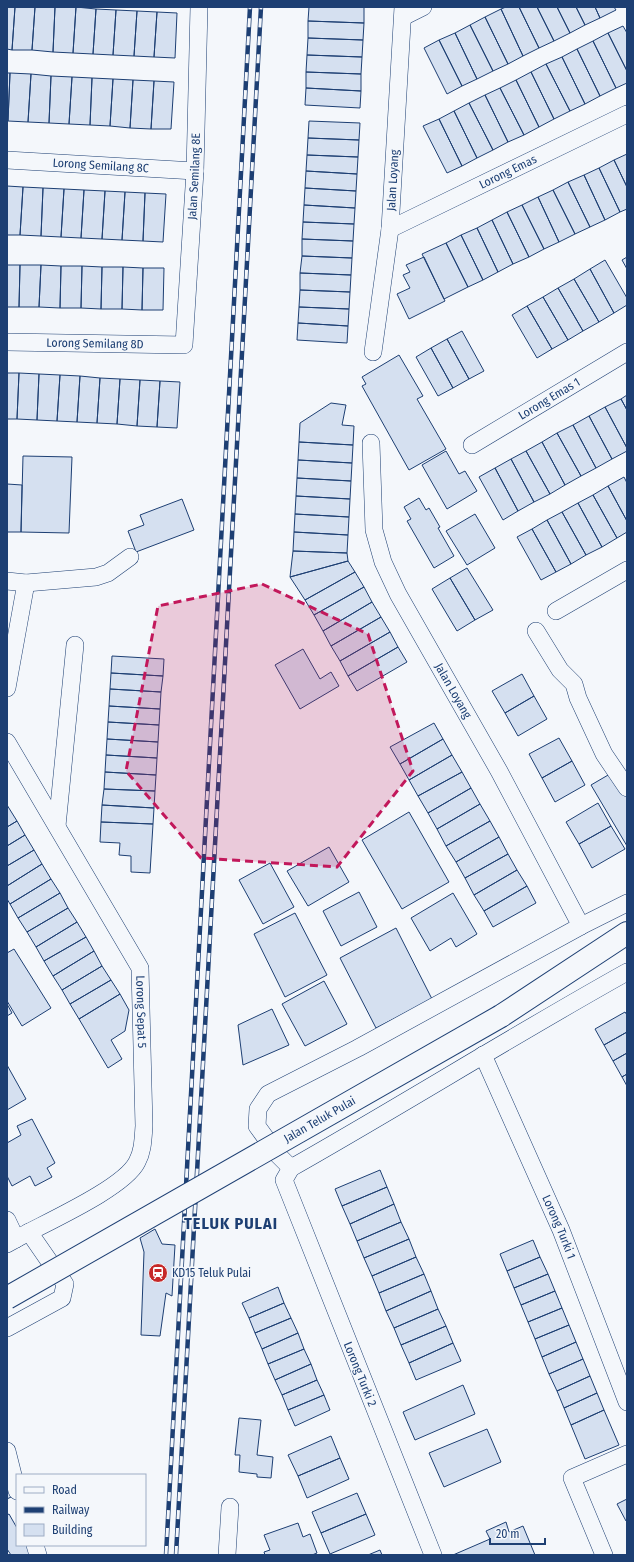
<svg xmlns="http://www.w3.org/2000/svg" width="634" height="1562" font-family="'Fira Sans Condensed',sans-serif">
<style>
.building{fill:#d5e0f0;stroke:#1d3f73}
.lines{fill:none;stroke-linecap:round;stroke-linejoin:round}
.street-casing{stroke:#1d3f73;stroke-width:18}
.secondary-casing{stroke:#1d3f73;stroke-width:24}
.street{stroke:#f4f7fb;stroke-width:17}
.secondary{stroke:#f4f7fb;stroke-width:22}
.rail-casing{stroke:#1d3f73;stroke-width:4.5}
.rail{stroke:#f4f7fb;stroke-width:3;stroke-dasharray:9;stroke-linecap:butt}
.secondary-bridge-casing{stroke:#1d3f73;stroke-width:24;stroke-linecap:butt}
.secondary-bridge{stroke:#f4f7fb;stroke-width:22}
.marked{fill:#c2185b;fill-opacity:0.2;stroke:#c2185b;stroke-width:3;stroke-dasharray:8 5;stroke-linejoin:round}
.labels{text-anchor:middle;stroke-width:3;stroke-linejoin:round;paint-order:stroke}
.street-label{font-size:12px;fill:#1d3f73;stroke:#f4f7fb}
.poi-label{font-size:12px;fill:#1d3f73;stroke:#f4f7fb;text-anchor:start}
.district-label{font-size:16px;font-weight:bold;letter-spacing:1px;fill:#1d3f73;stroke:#f4f7fb}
</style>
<rect width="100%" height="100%" fill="#f4f7fb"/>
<!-- building -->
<path class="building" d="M7,7h8l-3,43 -5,-1z
M15,7h20l-3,43h-20z
M35,7h20l-2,45 -21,-2z
M55,7h21l-3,46 -20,-1z
M76,7l20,2 -3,45 -20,-1z
M309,7h55v16l-56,-2z
M506,7h13l20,41 -16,8 -22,-47z
M519,7h18l17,34 -15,7z
M537,7h20l13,26 -16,8z
M557,7h19l9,18 -15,8z
M576,7h19l5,11 -15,7z
M595,7h19l2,3 -16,8z
M96,9l20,1 -3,45 -20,-1z
M501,9l22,47 -15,8 -23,-47z
M116,10l21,1 -3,45 -21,-1z
M137,11l20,1 -3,45 -20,-1z
M157,12l20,1 -2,45 -21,-1z
M485,17l23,47 -15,7 -23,-46z
M308,21l56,2 -1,17 -55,-2z
M470,25l23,46 -16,8 -22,-46z
M623,26l4,7v38l-19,-38z
M455,33l22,46 -15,7 -23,-46z
M608,33l19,38v12l-11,5 -23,-47z
M308,38l55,2 -1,17 -55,-2z
M439,40l23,46 -15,8 -23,-46z
M593,41l23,47 -16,8 -23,-47z
M577,49l23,47 -15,8 -23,-47z
M307,55l55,2 -1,17 -55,-2z
M562,57l23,47 -15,7 -24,-47z
M546,64l24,47 -16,8 -23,-47z
M306,72l55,2v17l-55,-3z
M531,72l23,47 -15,8 -23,-47z
M7,73h3l-2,48h-1z
M10,73l21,1 -3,48 -20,-1z
M31,74l20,2 -2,47 -21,-1z
M51,76l21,1 -3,47 -20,-1z
M72,77l20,1 -2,47 -21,-1z
M92,78l21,1 -3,47 -20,-1z
M113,79l20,1 -3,48 -20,-2z
M133,80l21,1 -3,48 -21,-1z
M516,80l23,47 -15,8 -24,-47z
M154,81l20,1 -3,47h-20z
M306,88l55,3 -1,17 -55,-3z
M500,88l24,47 -16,7 -23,-47z
M485,95l23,47 -15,8 -24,-47z
M469,103l24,47 -16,8 -23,-47z
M454,111l23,47 -15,8 -23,-47z
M439,119l23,47 -15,7 -24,-47z
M309,121l51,2 -1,17 -51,-2z
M308,138l51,2 -1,17 -51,-2z
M627,154v33l-13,-27z
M307,155l51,2 -1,17 -51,-3z
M614,160l13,27v22l-7,3 -21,-44z
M599,168l21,44 -15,8 -21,-45z
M306,171l51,3 -1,17 -51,-3z
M584,175l21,45 -15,7 -22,-45z
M568,182l22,45 -15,7 -22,-44z
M7,186l16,1 -3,48h-13z
M23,187l20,1 -2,48 -21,-1z
M43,188l21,1 -3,48 -20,-1z
M305,188l51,3 -1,17 -51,-3z
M64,189l20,1 -3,48 -20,-1z
M84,190l21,1 -3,48 -21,-1z
M553,190l22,44 -16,8 -21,-45z
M105,191l20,1 -3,48 -20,-1z
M125,192l20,1 -2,48 -21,-1z
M145,193l21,1 -3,48 -20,-1z
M538,197l21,45 -15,7 -22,-44z
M304,205l51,3 -1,16 -51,-2z
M522,205l22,44 -15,8 -22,-45z
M507,212l22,45 -16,7 -21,-44z
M492,220l21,44 -15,8 -21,-44z
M303,222l51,2 -1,17 -51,-2z
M477,228l21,44 -15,8 -22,-45z
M461,235l22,45 -15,7 -22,-44z
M302,239l51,2 -1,17 -50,-2z
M446,243l22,44 -24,12 -22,-45z
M302,256l50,2 -1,17 -51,-2z
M424,257l21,44 -36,18 -12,-25 13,-6 -7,-13 7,-3 -4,-7z
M627,257v12l-5,-9z
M605,260l22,38v7l-13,8 -24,-44z
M7,265h13l-1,42h-12z
M20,265h21l-2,42h-20z
M41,265l20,1 -1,42 -21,-1z
M61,266h21l-1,42h-21z
M82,266l20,1 -1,42 -20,-1z
M102,267h21l-1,42h-21z
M123,267l20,1 -1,42 -20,-1z
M143,268h21l-1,42h-21z
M590,269l24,44 -15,9 -25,-43z
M300,273l51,2 -1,17 -50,-2z
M574,279l25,43 -16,9 -25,-43z
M558,288l25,43 -15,9 -25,-43z
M300,290l50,2 -1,17 -50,-2z
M543,297l25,43 -16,9 -25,-43z
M527,306l25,43 -15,9 -25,-43z
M299,307l50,2 -1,17 -50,-3z
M298,323l50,3 -1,17 -50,-3z
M462,331l22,40 -15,8 -22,-40z
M447,339l22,40 -16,9 -22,-40z
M431,348l22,40 -15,8 -22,-39z
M399,355l24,41 -6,3 29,50 -37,21 -47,-84 4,-2 -4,-7z
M7,373h12l-2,46h-10z
M19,373l20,1 -2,46 -20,-1z
M39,374l21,1 -3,46 -20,-1z
M60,375l20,1 -3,46 -20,-1z
M80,376l20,2 -3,45 -20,-1z
M100,378l20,1 -3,45 -20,-1z
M120,379l20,1 -3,46 -20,-2z
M140,380l20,1 -3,46 -20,-1z
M160,381l20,1 -3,46 -20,-1z
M627,395v15l-6,-11z
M621,399l6,11v38l-22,-41z
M331,403l15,2 -4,20 12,1 -1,19 -54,-3 1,-19z
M605,407l22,41v3l-15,8 -23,-43z
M589,416l23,43 -16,9 -23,-43z
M573,425l23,43 -15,8 -24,-43z
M557,433l24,43 -16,9 -23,-43z
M299,442l54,3 -1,18 -54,-3z
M542,442l23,43 -15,9 -24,-43z
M446,451l13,23 6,-3 12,20 -30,18 -25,-44z
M526,451l24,43 -16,8 -23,-43z
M23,456l49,1 -3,76 -48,-1z
M511,459l23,43 -16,9 -23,-43z
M298,460l54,3 -1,18 -54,-3z
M495,468l23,43 -15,9 -24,-43z
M624,477l3,6v38l-19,-35z
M297,478l54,3 -1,18 -54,-3z
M7,484l15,1 -1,47h-14z
M608,486l19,35v11l-10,6 -24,-43z
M593,495l24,43 -15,9 -24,-44z
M296,496l54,3 -1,18 -54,-3z
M419,498l7,12 3,-2 11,19 -2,1 16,28 -20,12 -27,-47 4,-2 -7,-12z
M182,499l12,31 -58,22 -8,-21 16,-6 -4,-10z
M578,503l24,44 -16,8 -24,-43z
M562,512l24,43 -15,9 -24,-44z
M295,514l54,3 -1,18 -54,-3z
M475,514l20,34 -28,17 -21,-34z
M547,520l24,44 -15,8 -24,-43z
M532,529l24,43 -15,8 -24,-43z
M294,532l54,3 -1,18 -54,-2z
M293,551l54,2 1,8 -58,16z
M348,561l7,11 -50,28 -15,-23z
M467,568l26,42 -18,10 -25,-42z
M355,572l9,15 -50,28 -9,-15z
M450,578l25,42 -18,11 -25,-42z
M364,587l8,15 -49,29 -9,-16z
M372,602l9,15 -50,29 -8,-15z
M381,617l9,15 -50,29 -9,-15z
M390,632l8,15 -50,29 -8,-15z
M398,647l9,15 -50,29 -9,-15z
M303,649l17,30 11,-7 8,14 -39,23 -25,-44z
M112,656l52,3 -1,17 -52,-3z
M111,673l52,3 -2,16 -51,-3z
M522,674l12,22 -29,17 -13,-22z
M110,689l51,3 -1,17 -51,-3z
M534,696l13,23 -29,17 -13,-23z
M109,706l51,3 -1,16 -51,-3z
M108,722l51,3 -1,17 -51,-3z
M434,723l9,16 -43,25 -10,-17z
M559,738l13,23 -30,17 -13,-24z
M107,739l51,3 -1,16 -51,-3z
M443,739l9,16 -43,25 -9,-16z
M106,755l51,3 -1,17 -51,-3z
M452,755l10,17 -44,24 -9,-16z
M572,761l13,24 -30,17 -13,-24z
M615,771l12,21v54l-36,-61z
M105,772l51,3 -1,16 -51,-2z
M462,772l9,16 -43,25 -10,-17z
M471,788l9,16 -43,25 -9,-16z
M104,789l51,2 -1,17 -52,-3z
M598,803l13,23 -32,18 -13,-22z
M480,804l10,17 -44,25 -9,-17z
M7,805l10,16 -10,6z
M102,805l52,3 -1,16 -52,-2z
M409,812l40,70 -47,27 -40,-69z
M17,821l8,14 -18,11v-19z
M490,821l9,16 -43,25 -10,-16z
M101,822l52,2 -3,49 -19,-1v-16l-12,-1 1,-12 -20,-1z
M611,826l14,23 -33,19 -13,-24z
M25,835l9,15 -27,16v-20z
M499,837l9,17 -43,24 -9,-16z
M329,847l20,35 -41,24 -21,-35z
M34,850l8,14 -35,22v-20z
M508,854l9,16 -43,25 -9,-17z
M270,863l24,44 -31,17 -24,-44z
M42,864l9,15 -41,25 -3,-5v-13z
M517,870l10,16 -43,25 -10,-16z
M51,879l9,14 -42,25 -8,-14z
M527,886l9,17 -43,24 -9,-16z
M359,892l18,35 -36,19 -18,-35z
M60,893l8,15 -41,24 -9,-14z
M453,893l24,41 -21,13 -5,-9 -21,13 -19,-33z
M68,908l9,14 -41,25 -9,-15z
M295,913l32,62 -42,22 -31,-63z
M77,922l9,15 -42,24 -8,-14z
M396,928l36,71 -56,29 -36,-70z
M86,937l8,14 -41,25 -9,-15z
M14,949l37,59 -29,18 -15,-25v-48z
M94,951l8,15 -40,24 -9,-14z
M102,966l9,14 -41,24 -8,-14z
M111,980l9,14 -41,25 -9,-15z
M324,981l23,43 -42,22 -23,-42z
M120,994l9,16 -4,21 -14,9 11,19 -14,9 -29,-49z
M7,1004l5,9 -5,3z
M272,1009l17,36 -46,20 -5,-40z
M625,1012l2,3v17l-23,13 -9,-16z
M627,1032v21l-14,8 -9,-16z
M627,1053v21l-5,3 -9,-16z
M7,1065l19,34 -19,11z
M627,1074v12l-5,-9z
M32,1119l23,44 -8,5 5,9 -17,9 -5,-10 -18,10 -5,-10v-33l14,-8 -4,-9z
M380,1170l7,17 -45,19 -7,-17z
M387,1187l7,17 -44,20 -8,-18z
M394,1204l7,18 -44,19 -7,-17z
M401,1222l8,17 -45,19 -7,-17z
M155,1229l7,15 13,1 -3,51 -6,-3 -6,43 -19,-1 3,-83 -4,-14z
M409,1239l7,18 -44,19 -8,-18z
M533,1240l7,17 -33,14 -7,-17z
M416,1257l8,17 -45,19 -7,-17z
M540,1257l8,17 -34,14 -7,-17z
M424,1274l7,17 -45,20 -7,-18z
M548,1274l7,17 -34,14 -7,-17z
M278,1287l6,16 -35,15 -7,-15z
M431,1291l7,18 -44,19 -8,-17z
M555,1291l7,17 -34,14 -7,-17z
M284,1303l7,15 -36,15 -6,-15z
M562,1308l7,17 -34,14 -7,-17z
M438,1309l8,17 -45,19 -7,-17z
M291,1318l7,15 -36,16 -7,-16z
M569,1325l7,17 -34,15 -7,-18z
M446,1326l7,17 -44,20 -8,-18z
M298,1333l6,16 -36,15 -6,-15z
M576,1342l7,17 -34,15 -7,-17z
M453,1343l8,18 -45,19 -7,-17z
M304,1349l7,15 -36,16 -7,-16z
M583,1359l7,17 -33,15 -8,-17z
M311,1364l6,16 -35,15 -7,-15z
M590,1376l7,17 -33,15 -7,-17z
M317,1380l7,15 -36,15 -6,-15z
M463,1385l12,29 -60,26 -12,-28z
M597,1393l7,17 -33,15 -7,-17z
M324,1395l6,15 -35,16 -7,-16z
M604,1410l15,35 -34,14 -14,-34z
M239,1418l22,2 -4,35 16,2 -2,21 -14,-1v-3l-18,-2 1,-17h-5z
M487,1429l14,33 -57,25 -15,-34z
M331,1436l9,22 -42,18 -10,-21z
M340,1458l9,21 -42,19 -9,-22z
M7,1486l6,10 -6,3z
M357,1493l9,21 -45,19 -9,-21z
M627,1499v21l-1,1 -9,-17z
M9,1514l8,14v17h10l5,10h-21l-4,-6v-34z
M366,1514l9,21 -45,19 -9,-21z
M506,1522l3,10 14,-6 12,29h-82l37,-16 -4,-8z
M298,1523l5,14 7,-3 7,19 -5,2h-47l-1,-3 6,-2 -6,-15z
M380,1550l2,5h-14z"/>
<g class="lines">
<defs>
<g id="street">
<path d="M403,17l20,-10"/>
<path id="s1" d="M7,160l188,11"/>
<path id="s2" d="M390,229l237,-115"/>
<path id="s3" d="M7,342l177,3 11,-174 4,-164"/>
<path id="s4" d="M373,352l17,-123 13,-222"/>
<path id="s5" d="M371,443l3,87 9,32 15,32 101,177 82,155"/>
<path id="s6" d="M472,445l155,-93"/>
<path d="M7,581l19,2 70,-6 12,-4 22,-16"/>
<path d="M556,611l71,-41"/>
<path d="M536,631l24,39 14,14 4,14 26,56 23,34"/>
<path d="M7,688l19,-105"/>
<path id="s7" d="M7,742l133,226 4,158c-1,13 -1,25 -7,36 -14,28 -100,64 -130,82"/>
<path d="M57,826l18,-181"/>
<path id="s8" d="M483,1055l78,175 66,172"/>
<path d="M291,1168l-13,-13 -21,-29 1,-17 10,-15 90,-46 223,-122 46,-23"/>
<path d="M7,1220l9,19"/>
<path d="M7,1328l55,-30 3,-14 -36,-52"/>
<path d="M7,1451l10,40"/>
<path d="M35,1545l3,10"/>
<path d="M227,1555l3,-48"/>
<path d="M433,1555l-149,-375 7,-12c113,-64 223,-133 336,-196"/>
<path d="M604,1555l-32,-77 55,-24"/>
</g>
<path id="secondary" d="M501,1016l126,-83"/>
</defs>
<!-- street casing -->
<use href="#street" class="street-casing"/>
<!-- secondary casing -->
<use href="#secondary" class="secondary-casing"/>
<!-- street -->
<use href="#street" class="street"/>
<!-- secondary -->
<use href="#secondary" class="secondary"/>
<defs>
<path id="rail" d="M166,1555l84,-1548
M176,1555l85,-1548"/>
</defs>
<!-- rail casing -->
<use href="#rail" class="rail-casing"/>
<!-- rail -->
<use href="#rail" class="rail"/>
<defs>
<g id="secondary-bridge">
<path id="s9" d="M7,1298l494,-282"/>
</g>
</defs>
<!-- secondary-bridge casing -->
<use href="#secondary-bridge" class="secondary-bridge-casing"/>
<!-- secondary-bridge -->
<use href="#secondary-bridge" class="secondary-bridge"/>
</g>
<!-- marked area -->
<path class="marked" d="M262,584l106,50 45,137 -76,96 -136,-9 -75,-87 32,-165z"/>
<!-- icons -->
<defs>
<symbol id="station-disc" viewBox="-11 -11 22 22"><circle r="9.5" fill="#c62828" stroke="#f4f7fb"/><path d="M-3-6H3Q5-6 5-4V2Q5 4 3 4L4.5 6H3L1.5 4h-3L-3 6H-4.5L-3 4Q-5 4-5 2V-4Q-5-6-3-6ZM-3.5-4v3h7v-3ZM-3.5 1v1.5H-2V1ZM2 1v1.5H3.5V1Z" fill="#fff"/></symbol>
</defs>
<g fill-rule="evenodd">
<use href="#station-disc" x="147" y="1262" width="22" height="22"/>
</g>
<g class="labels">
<!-- street labels -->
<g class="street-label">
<text dy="4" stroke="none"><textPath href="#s1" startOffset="94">Lorong Semilang 8C</textPath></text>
<text dy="4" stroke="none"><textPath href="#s2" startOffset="131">Lorong Emas</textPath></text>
<text dy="4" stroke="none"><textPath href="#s3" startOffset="346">Jalan Semilang 8E</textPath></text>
<text dy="4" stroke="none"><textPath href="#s4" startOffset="173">Jalan Loyang</textPath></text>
<text dy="4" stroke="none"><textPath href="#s3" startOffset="88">Lorong Semilang 8D</textPath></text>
<text dy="4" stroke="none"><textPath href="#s6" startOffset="90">Lorong Emas 1</textPath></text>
<text dy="4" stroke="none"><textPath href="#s5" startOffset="267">Jalan Loyang</textPath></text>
<text dy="4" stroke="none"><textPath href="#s7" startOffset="306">Lorong Sepat 5</textPath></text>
<text dy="4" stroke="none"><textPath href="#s9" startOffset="360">Jalan Teluk Pulai</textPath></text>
<text dy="4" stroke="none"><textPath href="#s8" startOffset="188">Lorong Turki 1</textPath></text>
<text transform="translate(360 1374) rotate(68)" y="4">Lorong Turki 2</text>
</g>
<!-- poi labels -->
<g class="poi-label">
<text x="172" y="1277">KD15 Teluk Pulai</text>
</g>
<!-- district labels -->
<g class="district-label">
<text x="231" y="1229">TELUK PULAI</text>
</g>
</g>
<!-- border -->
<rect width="634" height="1562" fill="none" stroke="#1d3f73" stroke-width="16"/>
<!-- legend -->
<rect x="16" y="1474" width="130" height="72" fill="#f4f7fb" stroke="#9eadc5"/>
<rect x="24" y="1487" width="20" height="6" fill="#f4f7fb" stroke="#9eadc5"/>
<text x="52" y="1494" font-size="12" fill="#1d3f73">Road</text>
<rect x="24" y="1507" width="20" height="6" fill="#1d3f73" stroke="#9eadc5"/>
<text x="52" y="1514" font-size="12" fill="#1d3f73">Railway</text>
<rect x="24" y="1524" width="20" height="12" fill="#d5e0f0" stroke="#9eadc5"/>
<text x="52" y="1534" font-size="12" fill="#1d3f73">Building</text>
<!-- scale -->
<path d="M490 1538v6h55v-6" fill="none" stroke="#1d3f73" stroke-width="2"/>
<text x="496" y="1538" font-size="12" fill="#1d3f73" stroke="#f4f7fb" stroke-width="3" paint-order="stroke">20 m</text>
</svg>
